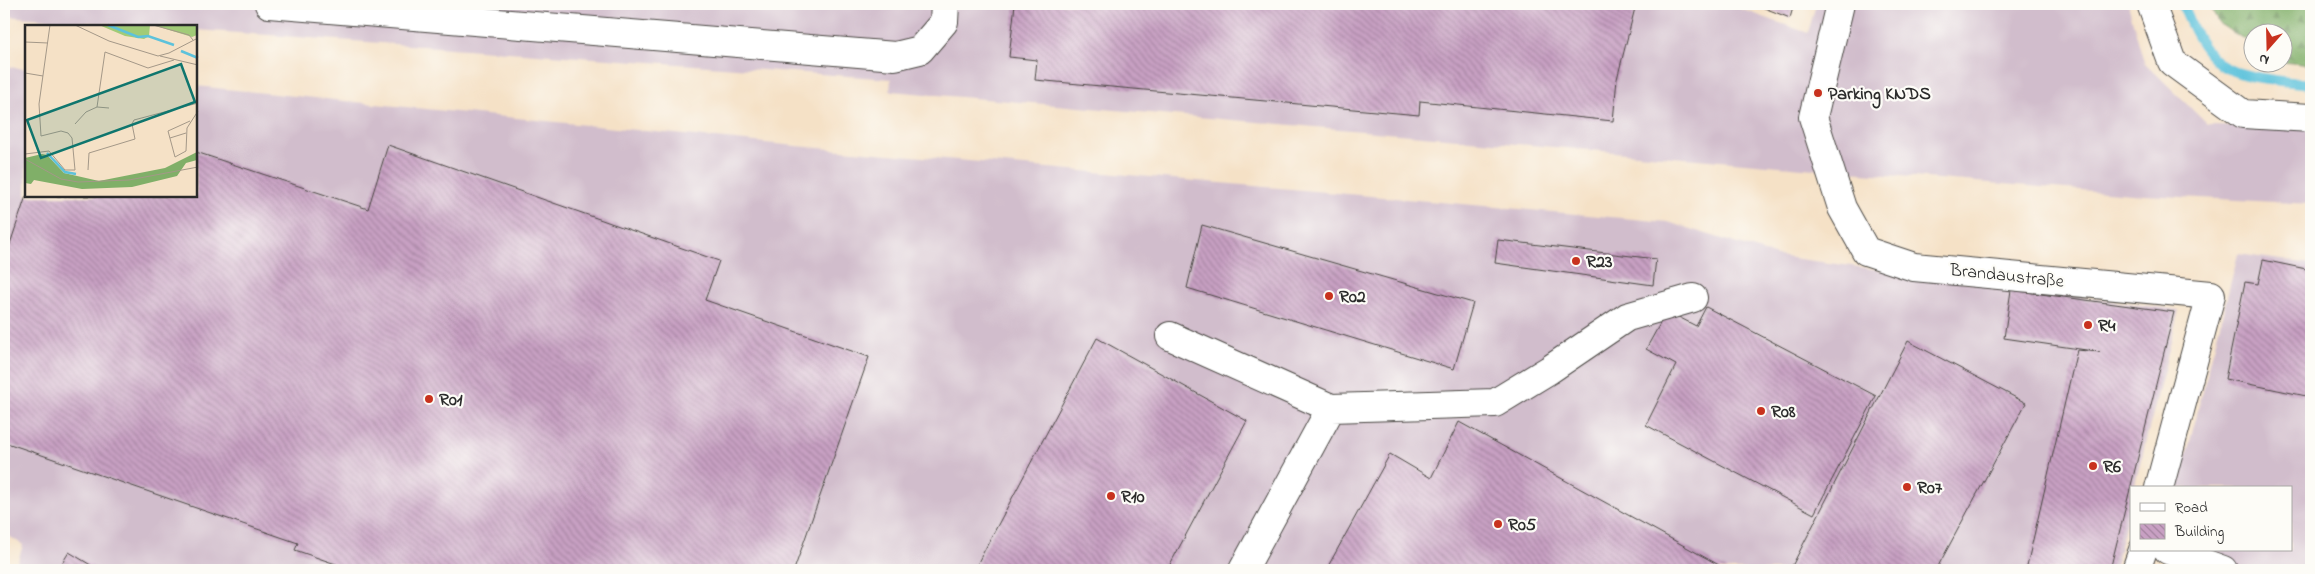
<svg xmlns="http://www.w3.org/2000/svg" width="2315" height="574" font-family="'Indie Flower',sans-serif">
<style>
.industrial{fill:#d1bdcc}
.forest{fill:url(#forest-firs);stroke:#566d4a}
.lines{fill:none;stroke-linecap:round;stroke-linejoin:round}
.stream{stroke:#5dc2db;stroke-width:10}
.building{fill:url(#building-back-hatch)}
.minor-casing{stroke:#494642;stroke-width:30}
.minor{stroke:#fff;stroke-width:28}
.poi-dot{fill:#c8321e;stroke:#fdfcf7;stroke-width:2}
.labels{text-anchor:middle;stroke-width:4.5;stroke-linejoin:round;paint-order:stroke}
.poi-label{font-size:18px;font-weight:bold;fill:#2b2b2b;stroke:#fdfcf7;text-anchor:start}
.street-label{font-size:18px;fill:#2b2b2b;stroke:#fdfcf7}
.inset-river{fill:none;stroke:#5dc2db;stroke-width:2.5}
.inset-road{fill:none;stroke:#a49888;stroke-width:1}
.view{fill:#0f766e;fill-opacity:0.15;stroke:#0f766e;stroke-width:2.5}
.inset-edge{fill:none;stroke:#2b2b2b;stroke-width:2.5}
</style>
<defs>
<pattern id="forest-firs" width="22" height="20" patternUnits="userSpaceOnUse" patternTransform="scale(1.25)"><rect width="22" height="20" fill="#80af68"/><path d="M5 1l3.5 6h-7zM16 11l3.5 6h-7z" fill="#698f56"/></pattern>
<pattern id="building-back-hatch" width="6" height="6" patternUnits="userSpaceOnUse" patternTransform="scale(1.25)"><rect width="6" height="6" fill="#c8a0c3"/><path d="M-1 5l2 2M0 0l6 6M5-1l2 2" fill="none" stroke="#a3839f"/></pattern>
</defs>
<rect width="100%" height="100%" fill="#fdfcf7"/>
<filter id="ink" filterUnits="userSpaceOnUse"><feTurbulence type="fractalNoise" baseFrequency=".02" numOctaves="2"/><feDisplacementMap in="SourceGraphic" scale="10" xChannelSelector="R" yChannelSelector="G"/><feConvolveMatrix kernelMatrix="1 2 1 2 8 2 1 2 1" color-interpolation-filters="sRGB"/></filter>
<filter id="wash" filterUnits="userSpaceOnUse"><feTurbulence type="fractalNoise" baseFrequency=".0096" numOctaves="4" result="noise"/><feDisplacementMap in="SourceGraphic" scale="20" xChannelSelector="R" yChannelSelector="G"/><feGaussianBlur stdDeviation="1.12" result="paint"/><feColorMatrix in="noise" values="0 0 0 0 0 0 0 0 0 0 0 0 0 0 0 0 0 1.4 0 .05"/><feComposite in="paint" operator="in"/></filter>
<g filter="url(#wash)">
<rect width="100%" height="100%" fill="#f5e1c6"/>
<!-- industrial -->
<path class="industrial" d="M4,4h1723l81,29 8,-29h312l16,58 64,63 103,2v77l-167,-9 -295,-23 -959,-81 1,-12 -695,-49v-4h-54l-138,-10z
M4,66l22,3v127h170v-110l600,60 872,76 109,34 402,54 -45,178h-3v13l-17,69h-2099l8,-25 -19,-12z
M2238,254l73,10v306h-72l-53,-20h105v-62h-113z"/>
<!-- forest -->
<path class="forest" d="M2210,4h101v61l-28,-3 -1,-30h-30v12l-34,-21z"/>
<g class="lines">
<!-- stream -->
<path class="stream" d="M2182,4c9,22 19,45 39,61 17,13 69,17 90,19"/>
</g>
<g id="blocks">
<!-- building -->
<path class="building" d="M596,4h35v4z
M1015,4h621l-19,75 -4,42 -193,-20 -1,14 -384,-35 2,-20 -28,-3z
M1754,4h40l-4,14z
M388,145l331,116 -14,39 164,57 -75,213h-441l-58,-20 3,-7 -294,-101v-180l22,-66h170v-44l172,57z
M1202,225l271,78 -19,66 -267,-81z
M1498,240l158,19 -3,26 -158,-22z
M2263,260l48,10v127l-86,-18 20,-97 13,2z
M2011,290l163,22 -64,258h-84l51,-220 23,2 -96,-14z
M1706,307l170,89 -62,118 -168,-89 30,-60 -30,-16 21,-38 29,15z
M1097,338l150,83 -80,149h-193z
M1908,341l118,62 -90,167h-146z
M1459,422l269,148h-402l64,-116 41,24z
M69,552l30,18h-41z"/>
</g>
</g>
<g filter="url(#ink)">
<use href="#blocks" fill-opacity="0" stroke="#494642" stroke-width="1"/>
<g class="lines">
<defs>
<path id="minor" d="M269,4l626,52 25,-6 24,-28 1,-18
M1840,4l-27,113 29,91 24,43 48,16 297,28 -52,193
M2151,4l21,58 71,52 68,4
M1170,336l161,72 -88,162
M1331,408l164,-5 54,-33 78,-53 66,-19
M2168,550l55,20
M2136,570l7,-20"/>
</defs>
<!-- minor casing -->
<use href="#minor" class="minor-casing"/>
<!-- minor -->
<use href="#minor" class="minor"/>
</g>
</g>
<!-- markers -->
<g class="poi-dot">
<circle cx="1818" cy="93" r="5"/>
<circle cx="1576" cy="261" r="5"/>
<circle cx="1329" cy="296" r="5"/>
<circle cx="2088" cy="325" r="5"/>
<circle cx="429" cy="399" r="5"/>
<circle cx="1761" cy="411" r="5"/>
<circle cx="2093" cy="466" r="5"/>
<circle cx="1907" cy="487" r="5"/>
<circle cx="1111" cy="496" r="5"/>
<circle cx="1498" cy="524" r="5"/>
</g>
<g class="labels">
<!-- poi labels -->
<g class="poi-label">
<text x="1828" y="99">Parking KNDS</text>
<text x="1586" y="267">R23</text>
<text x="1339" y="302">R02</text>
<text x="2098" y="331">R4</text>
<text x="439" y="405">R01</text>
<text x="1771" y="417">R08</text>
<text x="2103" y="472">R6</text>
<text x="1917" y="493">R07</text>
<text x="1121" y="502">R10</text>
<text x="1508" y="530">R05</text>
</g>
<!-- street labels -->
<g class="street-label">
<text transform="translate(2007 275) rotate(6)" y="6">Brandaustraße</text>
</g>
</g>
<!-- overview -->
<g transform="translate(25 25)">
<rect width="172" height="172" fill="#f5e1c6"/>
<path d="M172,127v8l-11,3 -9,13 -45,11 -50,2 -48,-9 -3,4 -6,-1v-25l17,-4 5,1 17,18 35,8 66,-13z" fill="#80af68"/>
<path d="M74,0h51l-1,11 -5,3 -19,-3zM128,0h44v10l-5,2z" fill="#a1cb77"/>
<path class="inset-river" d="M83,0l30,12 10,-1 26,9M156,26l17,7M22,128l18,19 11,2"/>
<path class="inset-road" d="M50,0l34,16 49,15 11,-3 29,-15M128,0l36,10 4,5M0,17l23,1M135,31l38,9M0,48l18,3M84,83l-12,-1 8,-55 43,16 26,-8M165,96l-22,10 7,26 11,-6 1,-23 11,-17M50,99l11,-12 11,-5M145,113l16,-5M0,129l24,-3 16,19h10l-3,-32 -4,-5 -7,-2 -20,5 -2,-32 11,-79M0,134l36,20 17,3 51,-2 69,-13M63,145l1,-17 46,-14 -3,-15 2,-4 64,-17"/>
<path class="view" d="M156,39l14,38 -154,56 -14,-38z"/>
<rect width="172" height="172" class="inset-edge"/>
</g>
<!-- margin -->
<rect width="2315" height="574" fill="none" stroke="#fdfcf7" stroke-width="20"/>
<!-- legend -->
<rect x="2130" y="486" width="162" height="65" fill="#fdfcf7" stroke="#a9a8a5"/>
<rect x="2140" y="503" width="25" height="8" fill="#ffffff" stroke="#a9a8a5"/>
<text x="2175" y="512" font-size="15" fill="#2b2b2b">Road</text>
<rect x="2140" y="524" width="25" height="15" fill="url(#building-back-hatch)" stroke="#a9a8a5"/>
<text x="2175" y="536" font-size="15" fill="#2b2b2b">Building</text>
<!-- north arrow -->
<g transform="translate(2268 48) rotate(200)"><circle r="24" fill="#fdfcf7" stroke="#a9a8a5"/>
<path d="M0-4L9 19L0 12L-9 19Z" fill="#c8321e"/>
<text y="-8" font-size="14" font-weight="bold" text-anchor="middle" fill="#2b2b2b">N</text>
</g>
</svg>
